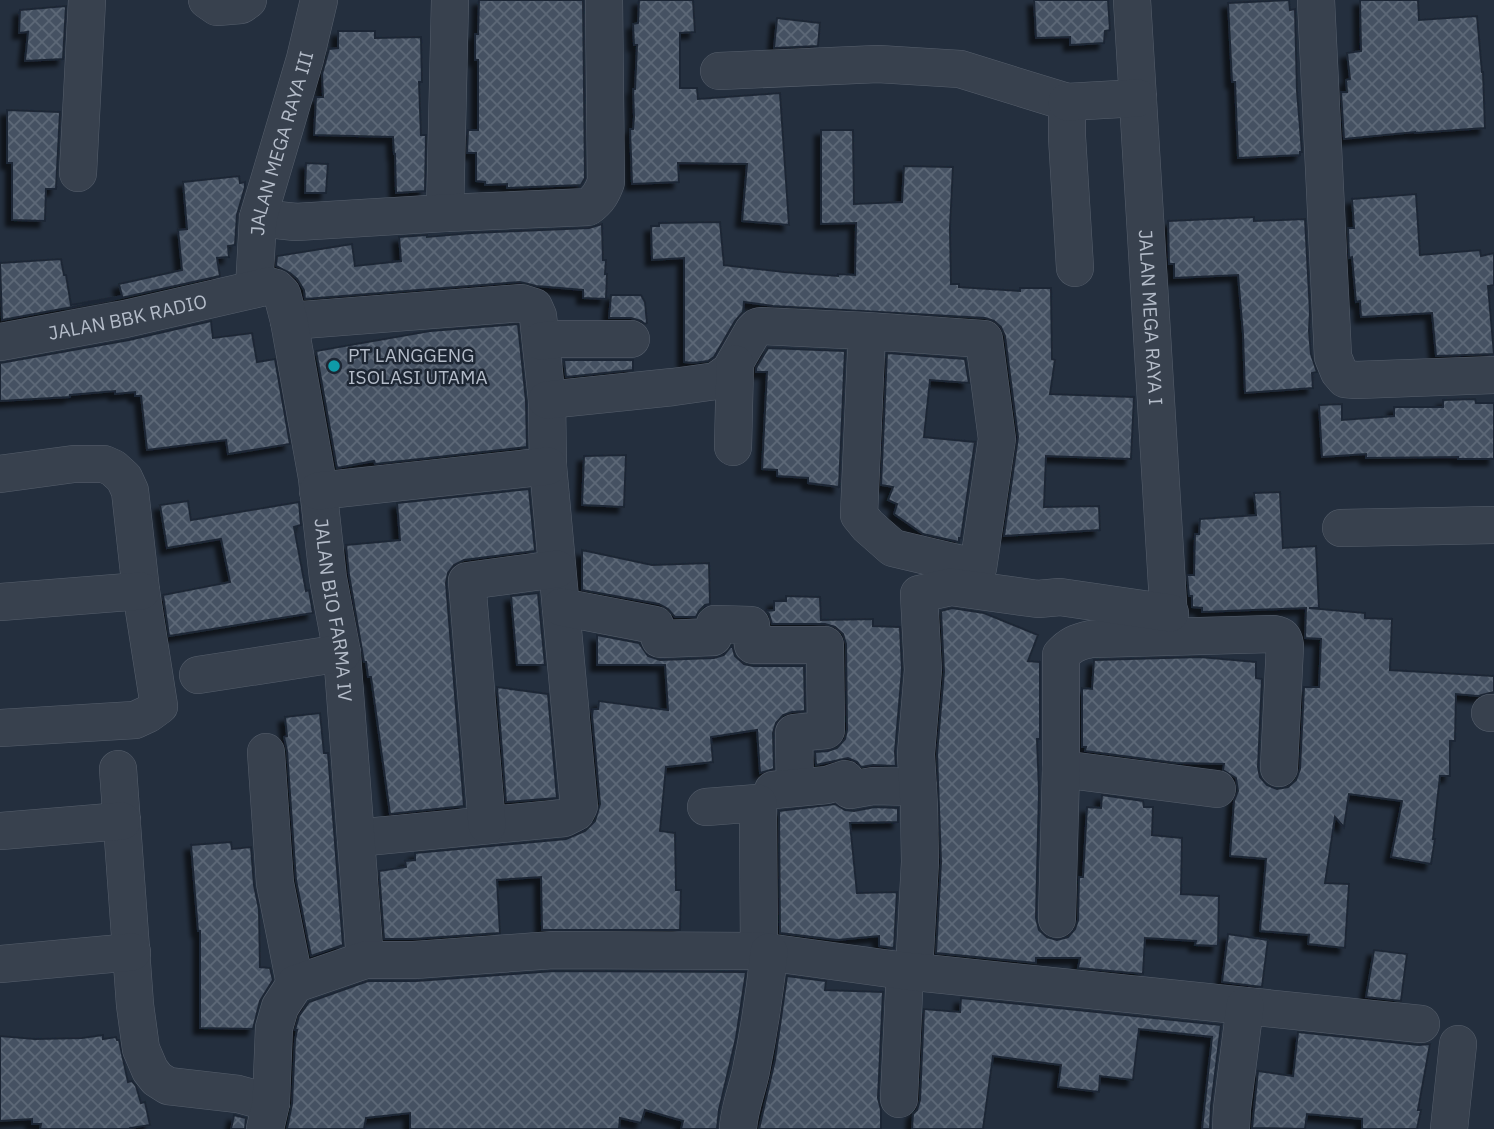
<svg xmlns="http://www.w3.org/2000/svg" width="1494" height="1129" font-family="'IBM Plex Sans',sans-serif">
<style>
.building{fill:url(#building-cross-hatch);stroke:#1f2835;stroke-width:2;filter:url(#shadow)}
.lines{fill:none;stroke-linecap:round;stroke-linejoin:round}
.minor-casing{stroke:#565f6c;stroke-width:38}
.minor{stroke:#38414e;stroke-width:37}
.culture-dot{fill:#0f9aa8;stroke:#1d2633;stroke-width:2.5}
.labels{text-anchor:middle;stroke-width:5;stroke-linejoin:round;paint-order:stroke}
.street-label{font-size:19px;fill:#b4bcc9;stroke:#1d2633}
.poi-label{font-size:19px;fill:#b4bcc9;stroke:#1d2633;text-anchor:start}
</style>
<defs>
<pattern id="building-cross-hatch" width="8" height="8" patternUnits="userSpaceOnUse" patternTransform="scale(1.75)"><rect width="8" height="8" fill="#455162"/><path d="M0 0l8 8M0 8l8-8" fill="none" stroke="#5d6877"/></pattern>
<filter id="shadow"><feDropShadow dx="-6" dy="6" stdDeviation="2" flood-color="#0009"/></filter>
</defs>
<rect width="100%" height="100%" fill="#242f3e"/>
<!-- building -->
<path class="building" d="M479,0h104l2,178 -4,7 -74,3v-4l-22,1v-3l-9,-1v-28h-9l1,-23h10v-70h-3v-26h3z
M639,0h54l2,32 -15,1v55h17l1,11 82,-6 9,132 -47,-4 5,-57 -69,-1 1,19 -47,2 -2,-55h3l1,-12 -1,-28h2l2,-44h-3l-1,-21 5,-1z
M1034,0h74l2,30 -5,1 -1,12 -34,2v-8l-34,1z
M1289,0l1,10 5,-1 2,82 5,61h-2v3l-62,3 -3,-76h-3l-4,-79z
M1360,0h58l1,20 58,-4 5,56h1l2,56 -70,5v-1l-71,7 -3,-47h6l-1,-12 4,-1 -3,-26 14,-2z
M66,6l-3,53 -38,2 3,-29 -9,1 1,-23z
M777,18l43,5 -2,23 -44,2z
M338,31h37v7l46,-1 1,45h-3l2,53h5l-1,56 -29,2 -1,-39h-1l-1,-17 -79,-2 2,-38h7l-1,-23 7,-25 9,-1z
M7,110l53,2 -4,77h-10l-1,32 -33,-1v-57h-5z
M821,130h32l1,74 48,-2 2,-36 49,1 -3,61 1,56h8v3l61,4v-3h31l1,71 3,1 -5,34 84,3 -3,62 -85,-3 -2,51 55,-1 1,24 -96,6 14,-99 -13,-101 -4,-9 -7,-6 -9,-3 -212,-12 -29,-4 -1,10 -8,9 -21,36 -6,4 -15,2 -9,-1v-104l-32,2 -1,-34h8v-3l61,-1 4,43 60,7 54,4v-2l17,1 1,-52 -35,1z
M306,163l22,1 -2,29h-21z
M239,176l1,7 5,-1v5l-8,28 -2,30 -7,1 1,11 -12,1 3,18 -99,22 -119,22 -2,-57 61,-4 3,16h2l5,30 51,-9 -3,-12 63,-14 -4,-40 9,-1 -4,-47z
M1416,194l4,61 60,-5 1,6 13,-3v32l-6,1 6,68 -58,2 -4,-43 -71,4 -1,-16 -4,1 -4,-45 -3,1 -1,-30h6l-2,-29z
M1254,217v4l51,-2 5,93 -1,19 2,23 6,18 -5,1 1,15 -68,5 -2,-59 -5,-59 -64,3v-14h-5l-1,-43z
M602,224l1,36h3l-1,14h2l-1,25 -23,-1v-8l-47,-4 -16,-4 -215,17 -1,-9 -7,-11 -7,-6 -14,-7 1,-10 75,-12 3,22 46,-5 -2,-24 28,-2v2l45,-4 117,-5z
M611,295h30l4,7 2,21 -2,1 -4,-3 -10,-3h-22z
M211,321l2,17 39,-5 5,29 18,-3 15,85 -62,10 -2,-14 -79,10 -6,-54h-6v-4l-20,2v-3l-45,4v2l-70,4v-38l129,-23z
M518,324l8,77 1,46 -152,17 -1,-3 -37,7 -21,-117 114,-20z
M768,348l77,3 -6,136 -31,-4v-5l-31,-2v-6l-15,-1 5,-97h-11v-4z
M887,353l78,6 4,24 -39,-3 -6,57 51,5 -14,96h-2v4l-36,-8 -29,-20 3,-10 -9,-4 5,-13 -12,-2z
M564,360h69v10l-67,7z
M1475,399l1,4h18v56h-36v-2l-92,1v-4l-44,3 -3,-52 23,-1v16l52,-4v-9h49v-7z
M626,455l-2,52 -42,-2 2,-49z
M529,489l6,62 -71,9 -10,5 -6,8 -2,10 18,223 -74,8 -19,-137h-3l-2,-15h-2l-15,-87 -3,-30 54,-5 -3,-37z
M1280,492l3,56 33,-2 3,62h-10l56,5v5l27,1 -2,51 104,6v16l-16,4 -22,-2 -1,47h-5v35h-10l-7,63h2l-4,25 -40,-7 11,-56 -53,-7 -5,33 -9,-10 -10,66 24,1 -4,64 -37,-4 1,-9 -49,-4 6,-72 -36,-3 4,-55 4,-10 -2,-13 -13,-8 1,-6 -48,-1 -91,-12 1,-4h-4v-59l10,1 2,-29 106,-3 56,5v16l6,1 -4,88 2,10 7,8 10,4 11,-2 8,-7 4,-11 4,-82h15l2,-48 -16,-1 1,-30 -104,4v-4l-10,-1v-11h-3l-2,-21h7l1,-41h4l1,-15 56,-4 -2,-22z
M188,501l3,19 108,-18 2,23 -7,2 12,64 3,-1 4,23 -144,23 -6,-41 67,-13 -9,-43 -54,9 -7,-43z
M582,550l70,15 57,-2 1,41 -5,1 -6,6 -3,6h-21l-7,-8 -9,-5 -77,-14z
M538,593l7,72h-28l-6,-69z
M786,596l34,1 1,23 52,-1v7l27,1 2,43 -7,82 1,14 -23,-1 -12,2 -4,-5 -9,-4 -32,7 -1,-13 13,-1 9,-3 8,-9 2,-9 -1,-86 -3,-10 -8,-7 -10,-3h-53l-3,-10 -3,-3 8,-1v-9h12z
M952,608l32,5 54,22 -10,26 12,1v77h-3l2,52 -3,127 3,12 8,7 10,3 11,-3 7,-8 3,-9 1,-43h4l4,-70 14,1 1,-13 41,6 1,6h9l-1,28 30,3 -1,56 38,2 -1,50 -23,-1 1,-4 -51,-3 -2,36 -65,-6 2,-10h-44v5l-100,-10 5,-91 -4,-108 7,-82 -3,-61z
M597,635l42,8 9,13 12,4 54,-2 10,-3 8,-10 3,11 9,8 9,2h51l1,45 -13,1 -9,3 -7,8 -3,10 1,36 -14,4 -3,-43 -46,7 2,25 -47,5 -6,64 15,2 1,57h5l-1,40h-138l-1,-53 -44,3 3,53 -87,6h-29l-5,-68 27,-4 -1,-6 10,-1v-7l151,-14 19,-8 10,-10 5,-17 -8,-89 1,-6h5l1,-8 69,9 -3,-45h-68z
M497,687l51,7 9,104 -51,4z
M320,713l4,40h4l15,192 -32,11 -15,-76 -9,-129 -3,-14 3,-1 -2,-19z
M835,804l10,6 9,1 21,-4 23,1v14l-48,1 7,70 40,-1 -3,56 -15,-2v-10l-42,4 -57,-7 -1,-122z
M231,842l1,7 19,-2 3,38 5,24 1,58 10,1 3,12 -13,21 -7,28 -53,-1v-97h-2l-7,-86z
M1228,934l40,6 -6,47 -40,-5z
M1374,950l33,4 -6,47 -35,-4z
M554,971l192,1 -10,66 -17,72 -2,19h-36l2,-8 -38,-11 -4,13 -21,-5 -1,11h-209v-16l-44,5 -2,11h-77l5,-25 3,-64 2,-10h-2l4,-14 10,-14 59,-21h48z
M787,976l39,5 -1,9 58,2 -5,106 3,12v19h-122l16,-69z
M961,998l260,27 -10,81 -1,23h-8l10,-92 -73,-8 -6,51 -33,-4 -1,16 -41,-5 3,-22 -68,-9 -10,73h-71l1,-15 4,-4 3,-10 4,-91 36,3z
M1298,1032l121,13 11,-1 -12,66h3l-4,19h-55v-10l-55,-5 -2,15 -53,-1 6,-57 35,5z
M103,1035v4l13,-2 1,3h2l9,42 4,-1 4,5 5,17 4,-1 5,23 -20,3v1h-90l1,-5h-9v-5l-32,2v-85l35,3 47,-1z
M234,1115l12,3 -1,11h-14z"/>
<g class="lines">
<defs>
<g id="minor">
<path d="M207,0l10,7 24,-2 7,-5"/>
<path id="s1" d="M1132,0l38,636"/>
<path d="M1316,0l17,357 6,15 6,7 11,1 138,-5"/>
<path d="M719,71l159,-7 82,5 107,33v35l8,131"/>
<path d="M1067,102l71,-4"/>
<path d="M78,173l9,-173"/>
<path d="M445,213l5,-213"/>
<path d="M258,218l38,4 149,-9 143,-6c10,-7 14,-14 18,-25l-2,-182"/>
<path id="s2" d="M254,289l4,-71 47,-159 14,-59"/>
<path d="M289,321l232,-18 13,4 4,9 9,84 1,66 31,340 -3,6 -12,6 -208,20"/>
<path d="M541,341l19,-2h71"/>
<path id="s3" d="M0,342l125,-23 144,-33 7,2 6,6 7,27 28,157 11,100 14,75 23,307"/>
<path d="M547,400l126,-13 43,-6 14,-10 23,-40 4,-4 4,-1 106,5 117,8 13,100 -19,129 -85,-20 -25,-22 -9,-11 8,-184"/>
<path d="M733,447l2,-83"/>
<path d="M0,474l74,-10h30l9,4 11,10 6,13 11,100 18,115 -11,8 -13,6 -135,8"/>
<path d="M318,491l230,-25"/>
<path d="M1341,528l153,-3"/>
<path d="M0,602l141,-11"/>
<path d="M561,607l94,18 5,14 53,-2 2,-13 36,1 2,20h72l1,85 -32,3 1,54"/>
<path d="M198,675l144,-22"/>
<path d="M1490,713h4"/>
<path d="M266,752l9,131 20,101"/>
<path d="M118,769l17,236 6,44 9,21 7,9 11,7 70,8 33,9"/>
<path d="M1061,769l156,20"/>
<path d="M773,790l54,-5 18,-6 5,11 23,-4 45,1"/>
<path d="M706,807l52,-4 1,148"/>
<path d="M487,825l-20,-244 90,-12"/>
<path d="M0,831l122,-10"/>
<path d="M1057,919l4,-150v-114c9,-10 16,-13 30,-16l183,-5c7,1 10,3 11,11l-6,123"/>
<path d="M0,964l132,-12"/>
<path d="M914,972l6,-110 -1,-56 -3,-52 7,-84 -4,-76 32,-7 87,12 22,-2 110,16"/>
<path d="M899,1099l6,-128"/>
<path d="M265,1129l6,-26 3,-75 6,-21 15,-23 70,-24h49l139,-10 206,1 146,20 516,53"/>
<path d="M738,1129c1,-19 9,-39 13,-58 8,-40 14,-79 18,-119"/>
<path d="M1231,1129l1,-20 13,-103"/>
<path d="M1449,1129l9,-85"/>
</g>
</defs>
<!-- minor casing -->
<use href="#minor" class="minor-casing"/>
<!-- minor -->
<use href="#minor" class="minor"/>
</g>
<!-- markers -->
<circle class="culture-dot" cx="334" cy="366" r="7"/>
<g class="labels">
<!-- street labels -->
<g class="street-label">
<text dy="7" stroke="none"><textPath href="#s2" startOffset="149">JALAN MEGA RAYA III</textPath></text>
<text dy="7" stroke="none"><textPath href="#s3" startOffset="130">JALAN BBK RADIO</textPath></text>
<text dy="7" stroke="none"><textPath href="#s1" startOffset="318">JALAN MEGA RAYA I</textPath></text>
<text dy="7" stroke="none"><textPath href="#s3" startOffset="611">JALAN BIO FARMA IV</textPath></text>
</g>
<!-- poi labels -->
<g class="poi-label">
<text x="348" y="362">PT LANGGENG<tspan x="348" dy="22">ISOLASI UTAMA</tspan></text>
</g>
</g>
</svg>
